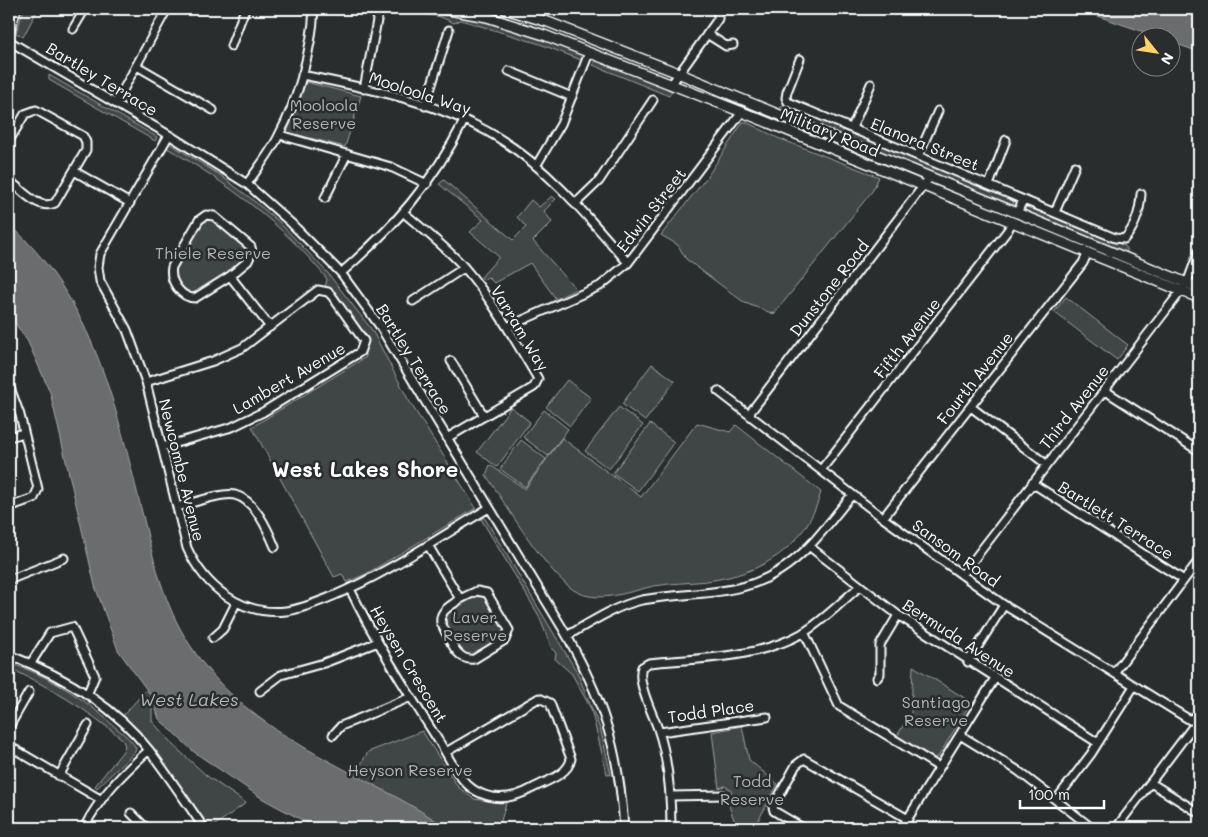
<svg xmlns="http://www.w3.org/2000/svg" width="1208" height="837" font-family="Mali,sans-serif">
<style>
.green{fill:#414445;stroke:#a0a2a2}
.water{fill:#6a6c6d;stroke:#a6a7a7}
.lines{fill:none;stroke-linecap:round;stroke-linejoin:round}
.minor-casing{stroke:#fff;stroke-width:11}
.major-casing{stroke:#fff;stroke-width:12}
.minor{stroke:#2a2d2e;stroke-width:7}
.major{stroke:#2a2d2e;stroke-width:9}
.labels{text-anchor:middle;stroke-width:5;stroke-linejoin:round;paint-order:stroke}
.street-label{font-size:16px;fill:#fff;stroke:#2a2d2e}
.park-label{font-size:16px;fill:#b3b4b5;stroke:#2a2d2e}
.water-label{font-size:18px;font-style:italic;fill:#b4b6b6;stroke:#2a2d2e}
.district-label{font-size:21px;font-weight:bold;fill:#fff;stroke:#2a2d2e}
</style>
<rect width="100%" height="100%" fill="#2a2d2e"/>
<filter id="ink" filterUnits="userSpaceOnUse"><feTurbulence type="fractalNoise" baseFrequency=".02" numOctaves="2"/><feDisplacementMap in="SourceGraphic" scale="10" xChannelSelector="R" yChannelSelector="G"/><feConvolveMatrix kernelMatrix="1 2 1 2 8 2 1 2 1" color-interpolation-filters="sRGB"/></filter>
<g filter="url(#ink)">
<!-- green -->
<path class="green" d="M24,9h14l-15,28 -7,-4z
M398,9c69,0 122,21 186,45l-3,6 -41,-16 -79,-24 -7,3 -13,-6z
M596,59l76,31 -3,6 -76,-31z
M49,75l108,62 -2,4 -106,-61z
M306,82l55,14 -16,51 -58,-15z
M785,105l24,10 2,4 -4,3 -29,-13z
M743,122h3l32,16 101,39 -6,13 -99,124 -29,-11 -59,-44 -8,-14 -17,-10 46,-58z
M824,122l188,77 2,5 -4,1 -187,-76 -1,-4z
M169,143l51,32 29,22 28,23 50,52 45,58 36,69 68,109 -110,66 -19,8 -5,-8 -8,3 -82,-150 114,-70 -2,-4 3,-15 -32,-43 -10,-7 2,-9c-43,-54 -101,-97 -160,-131z
M444,180l69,60 13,-13 -9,-10 14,-17 8,7 13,-11 4,3 -12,12 8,11 -19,19 43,48 -20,10 -26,-36 -36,20 -6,-6 -5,3 -2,-3 18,-20 -29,-25 13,-12 -44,-36z
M1029,206l96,40 3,8 -101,-42 -2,-4z
M204,218h8l37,30 -1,10 -35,27 -21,11c-11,-7 -18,-16 -18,-29l26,-45z
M1066,297l62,48 -11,15 -63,-48z
M652,364l23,17 -30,40 -23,-17z
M567,380l24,18 -21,28 -24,-19z
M511,407l19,15 -33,45 -20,-15z
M619,407l24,18 -34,44 -24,-18z
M544,410l24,19 -20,27 -25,-19z
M697,423l33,9 6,-7 85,67c-15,55 -59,82 -114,89 -18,2 -35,2 -53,5 -23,5 -52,17 -75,7 -29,-13 -74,-90 -93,-118l4,-10 35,24 37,-51 79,59z
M650,424l24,18 -36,49 -25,-18z
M521,440l25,19 -21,28 -25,-18z
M484,517l93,155 24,59 10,44 -4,-1 -16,-65 -19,-35 -17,-15 1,-6 -4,-4 -14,-35 -57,-95z
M479,594l6,2 20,32v6l-3,5 -29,16 -10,-2 -17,-29 1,-10z
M9,663c39,12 75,35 105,63 8,7 17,13 22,22l-1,4 -38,36 -2,-2 28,-35 2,-6 -4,-7c-35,-29 -71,-51 -112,-70z
M913,666l58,36 -33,55 -4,1 -37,-22 14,-23z
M147,689l5,8v24l22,25 33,30 39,27 -35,25h-7l-55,-78 -30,-30z
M742,726l7,34 29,24 -24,44h-17l-9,-25 4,-6 -1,-7 -6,-4 -6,2 -7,-56z
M422,731l36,56 16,12 32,4 -7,25h-52l-93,-52 14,-24z"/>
<!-- water -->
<path class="water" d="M1077,9h122v43l-28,-10 -1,-4 -11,-1z
M9,224c86,77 107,184 134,292 11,45 21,90 47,129 62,96 168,122 257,183l-132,-1 -52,-28 -69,-47 -35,-33 -7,-22 -34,-47 -23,-64 -45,-194 -22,-50 -19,-28z"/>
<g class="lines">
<defs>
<path id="minor" d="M73,29l12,-20
M707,34l19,12 7,-1
M9,41l160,94 78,49 44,39 50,50 38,52 184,304c40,69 56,120 61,199
M231,46l14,-37
M800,59l-13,33 -1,6 2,4 327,136 9,1c11,-11 16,-29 17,-45
M137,66l76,44
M509,71l63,26
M302,75c65,13 137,27 195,62 51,31 92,81 131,126
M671,85l47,-66v-7
M364,89l14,-74
M116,103l51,-94
M425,106l24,-76
M852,128l19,-44
M169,135l-69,119 -2,13 2,14 27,49 19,52 41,166c18,39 54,68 99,63 16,-2 32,-9 47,-15 55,-23 105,-58 156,-88
M280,135l111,32 36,17
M9,141l16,-27 11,-4 47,26 3,6v8l-31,53c-17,8 -33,-13 -46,-23
M918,156l20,-45
M536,166l25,-42 28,-71
M74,171l56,32
M247,184c11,-16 24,-32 32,-49 19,-35 33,-87 35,-126
M989,185l17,-45
M325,198l22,-44
M575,204l24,-23 54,-81
M1055,212l20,-46
M404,213c21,18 42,34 60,54 29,34 51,73 74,112l-4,8 -87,51
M1017,213l6,-13
M341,273c53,-46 91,-89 123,-152
M230,276l18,-15 4,-9 -1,-5 -37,-31 -8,-1 -7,5 -27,47c-3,14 9,31 23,31l35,-22 40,51
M413,301l51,-33
M507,327l93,-41 28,-23 114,-151
M451,361l33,55
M146,382l67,-21 29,-13 76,-58 10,2 4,4 32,45 -4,11 -97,60 -31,15 -70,20
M9,385l11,30 18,74 -4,9 -25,9
M1104,390l95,61
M718,391l165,127 121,87 186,115
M971,407l75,57
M749,414l181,-237
M9,437l15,-4
M821,470l187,-240 4,-8
M1032,483l152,97
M177,507c14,-3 44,-15 58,-12 20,5 33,35 40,52
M883,518l200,-255 4,-9
M428,545l32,54c-9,7 -21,11 -19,24 8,14 15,39 33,36l31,-19 4,-10 -22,-37 -10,-2 -17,8
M810,547l88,68 200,128
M962,575l219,-284 8,-13 10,-27
M9,580l55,-22
M350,589c25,52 57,102 88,151 11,16 20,41 38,51 19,11 39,7 57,-3 13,-7 35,-13 38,-29l-21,-56 -11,-5 -93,54
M804,632l35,74 100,61
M567,636c24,-14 48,-30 75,-36 47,-9 95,-2 137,-29 31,-19 50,-49 73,-76
M213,638l10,-9 13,-26
M9,655c52,20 105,50 140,95 19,25 37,52 55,78
M968,662l36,-57
M31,663l19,-30 22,-6 23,49 -8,19
M1114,673l85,-113
M877,678l3,-4v-29l18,-30
M260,691l21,-16 43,-12 54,-21
M1190,720l4,-3 5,2
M9,727l20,-35
M1191,729h8
M660,732l107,-15
M333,735l8,-9 70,-29
M960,735l57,35 75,58
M9,746l91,53
M59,776l29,-51
M1151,783l48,30
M671,796l53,-1
M1056,800l35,-46 43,-68
M131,813l15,15
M84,828c16,-32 38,-54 65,-78
M671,828c0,-33 -2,-67 -13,-99 -5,-15 -22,-47 -16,-62l7,-4c51,-5 108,-4 154,-30 20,-12 38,-31 56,-46
M803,828l-29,-17 -1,-4 23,-42 8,-6 104,60
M902,828l93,-150
M1116,828l75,-99"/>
<path id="major" d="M444,9l43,8 57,18 198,77 457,186
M505,9l43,13 130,51 521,215
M9,32l7,-23"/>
</defs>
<!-- minor casing -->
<use href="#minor" class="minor-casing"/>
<!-- major casing -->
<use href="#major" class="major-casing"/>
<!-- minor -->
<use href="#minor" class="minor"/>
<!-- major -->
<use href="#major" class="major"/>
</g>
</g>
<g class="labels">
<!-- street labels -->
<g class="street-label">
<text transform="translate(102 79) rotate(31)" y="6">Bartley Terrace</text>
<text transform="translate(420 93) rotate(18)" y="6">Mooloola Way</text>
<text transform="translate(830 132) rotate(22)" y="6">Military Road</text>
<text transform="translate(925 144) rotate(22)" y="6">Elanora Street</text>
<text transform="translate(651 210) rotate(-52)" y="6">Edwin Street</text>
<text transform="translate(829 288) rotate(-52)" y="6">Dunstone Road</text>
<text transform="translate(520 328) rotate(59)" y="6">Varram Way</text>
<text transform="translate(907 338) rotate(-52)" y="6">Fifth Avenue</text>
<text transform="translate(414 359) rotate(58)" y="6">Bartley Terrace</text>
<text transform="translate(289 378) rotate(-30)" y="6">Lambert Avenue</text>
<text transform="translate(975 378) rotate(-52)" y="6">Fourth Avenue</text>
<text transform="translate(1074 407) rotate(-52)" y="6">Third Avenue</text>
<text transform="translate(182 470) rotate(76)" y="6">Newcombe Avenue</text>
<text transform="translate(1116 520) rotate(32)" y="6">Bartlett Terrace</text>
<text transform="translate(956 553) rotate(36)" y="6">Sansom Road</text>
<text transform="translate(959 638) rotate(33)" y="6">Bermuda Avenue</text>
<text transform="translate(409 664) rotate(59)" y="6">Heysen Crescent</text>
<text transform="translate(711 711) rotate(-8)" y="6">Todd Place</text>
</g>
<!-- park labels -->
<g class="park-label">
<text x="324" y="111">Mooloola<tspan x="324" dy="18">Reserve</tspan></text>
<text x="213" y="259">Thiele Reserve</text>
<text x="475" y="623">Laver<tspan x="475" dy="18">Reserve</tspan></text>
<text x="936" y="708">Santiago<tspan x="936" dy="18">Reserve</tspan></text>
<text x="410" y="776">Heyson Reserve</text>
<text x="752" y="787">Todd<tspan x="752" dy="18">Reserve</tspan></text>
</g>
<!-- water labels -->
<g class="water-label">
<text x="189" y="706">West Lakes</text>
</g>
<!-- district labels -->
<g class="district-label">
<text x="365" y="477">West Lakes Shore</text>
</g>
</g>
<!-- margin -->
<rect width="1208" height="837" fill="none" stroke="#2a2d2e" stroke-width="30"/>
<rect x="15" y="15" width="1178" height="807" fill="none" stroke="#fff" stroke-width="2" filter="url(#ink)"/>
<!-- north arrow -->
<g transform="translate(1156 52) rotate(120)"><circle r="24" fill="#2a2d2e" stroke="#7f8182"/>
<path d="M0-4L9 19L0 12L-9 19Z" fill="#ffd166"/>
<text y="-8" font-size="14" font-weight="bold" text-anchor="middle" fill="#ffffff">N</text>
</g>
<!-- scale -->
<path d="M1020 800v8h84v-8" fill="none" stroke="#ffffff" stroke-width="2.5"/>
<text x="1028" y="800" font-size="15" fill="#ffffff" stroke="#2a2d2e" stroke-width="4" paint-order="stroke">100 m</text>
</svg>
